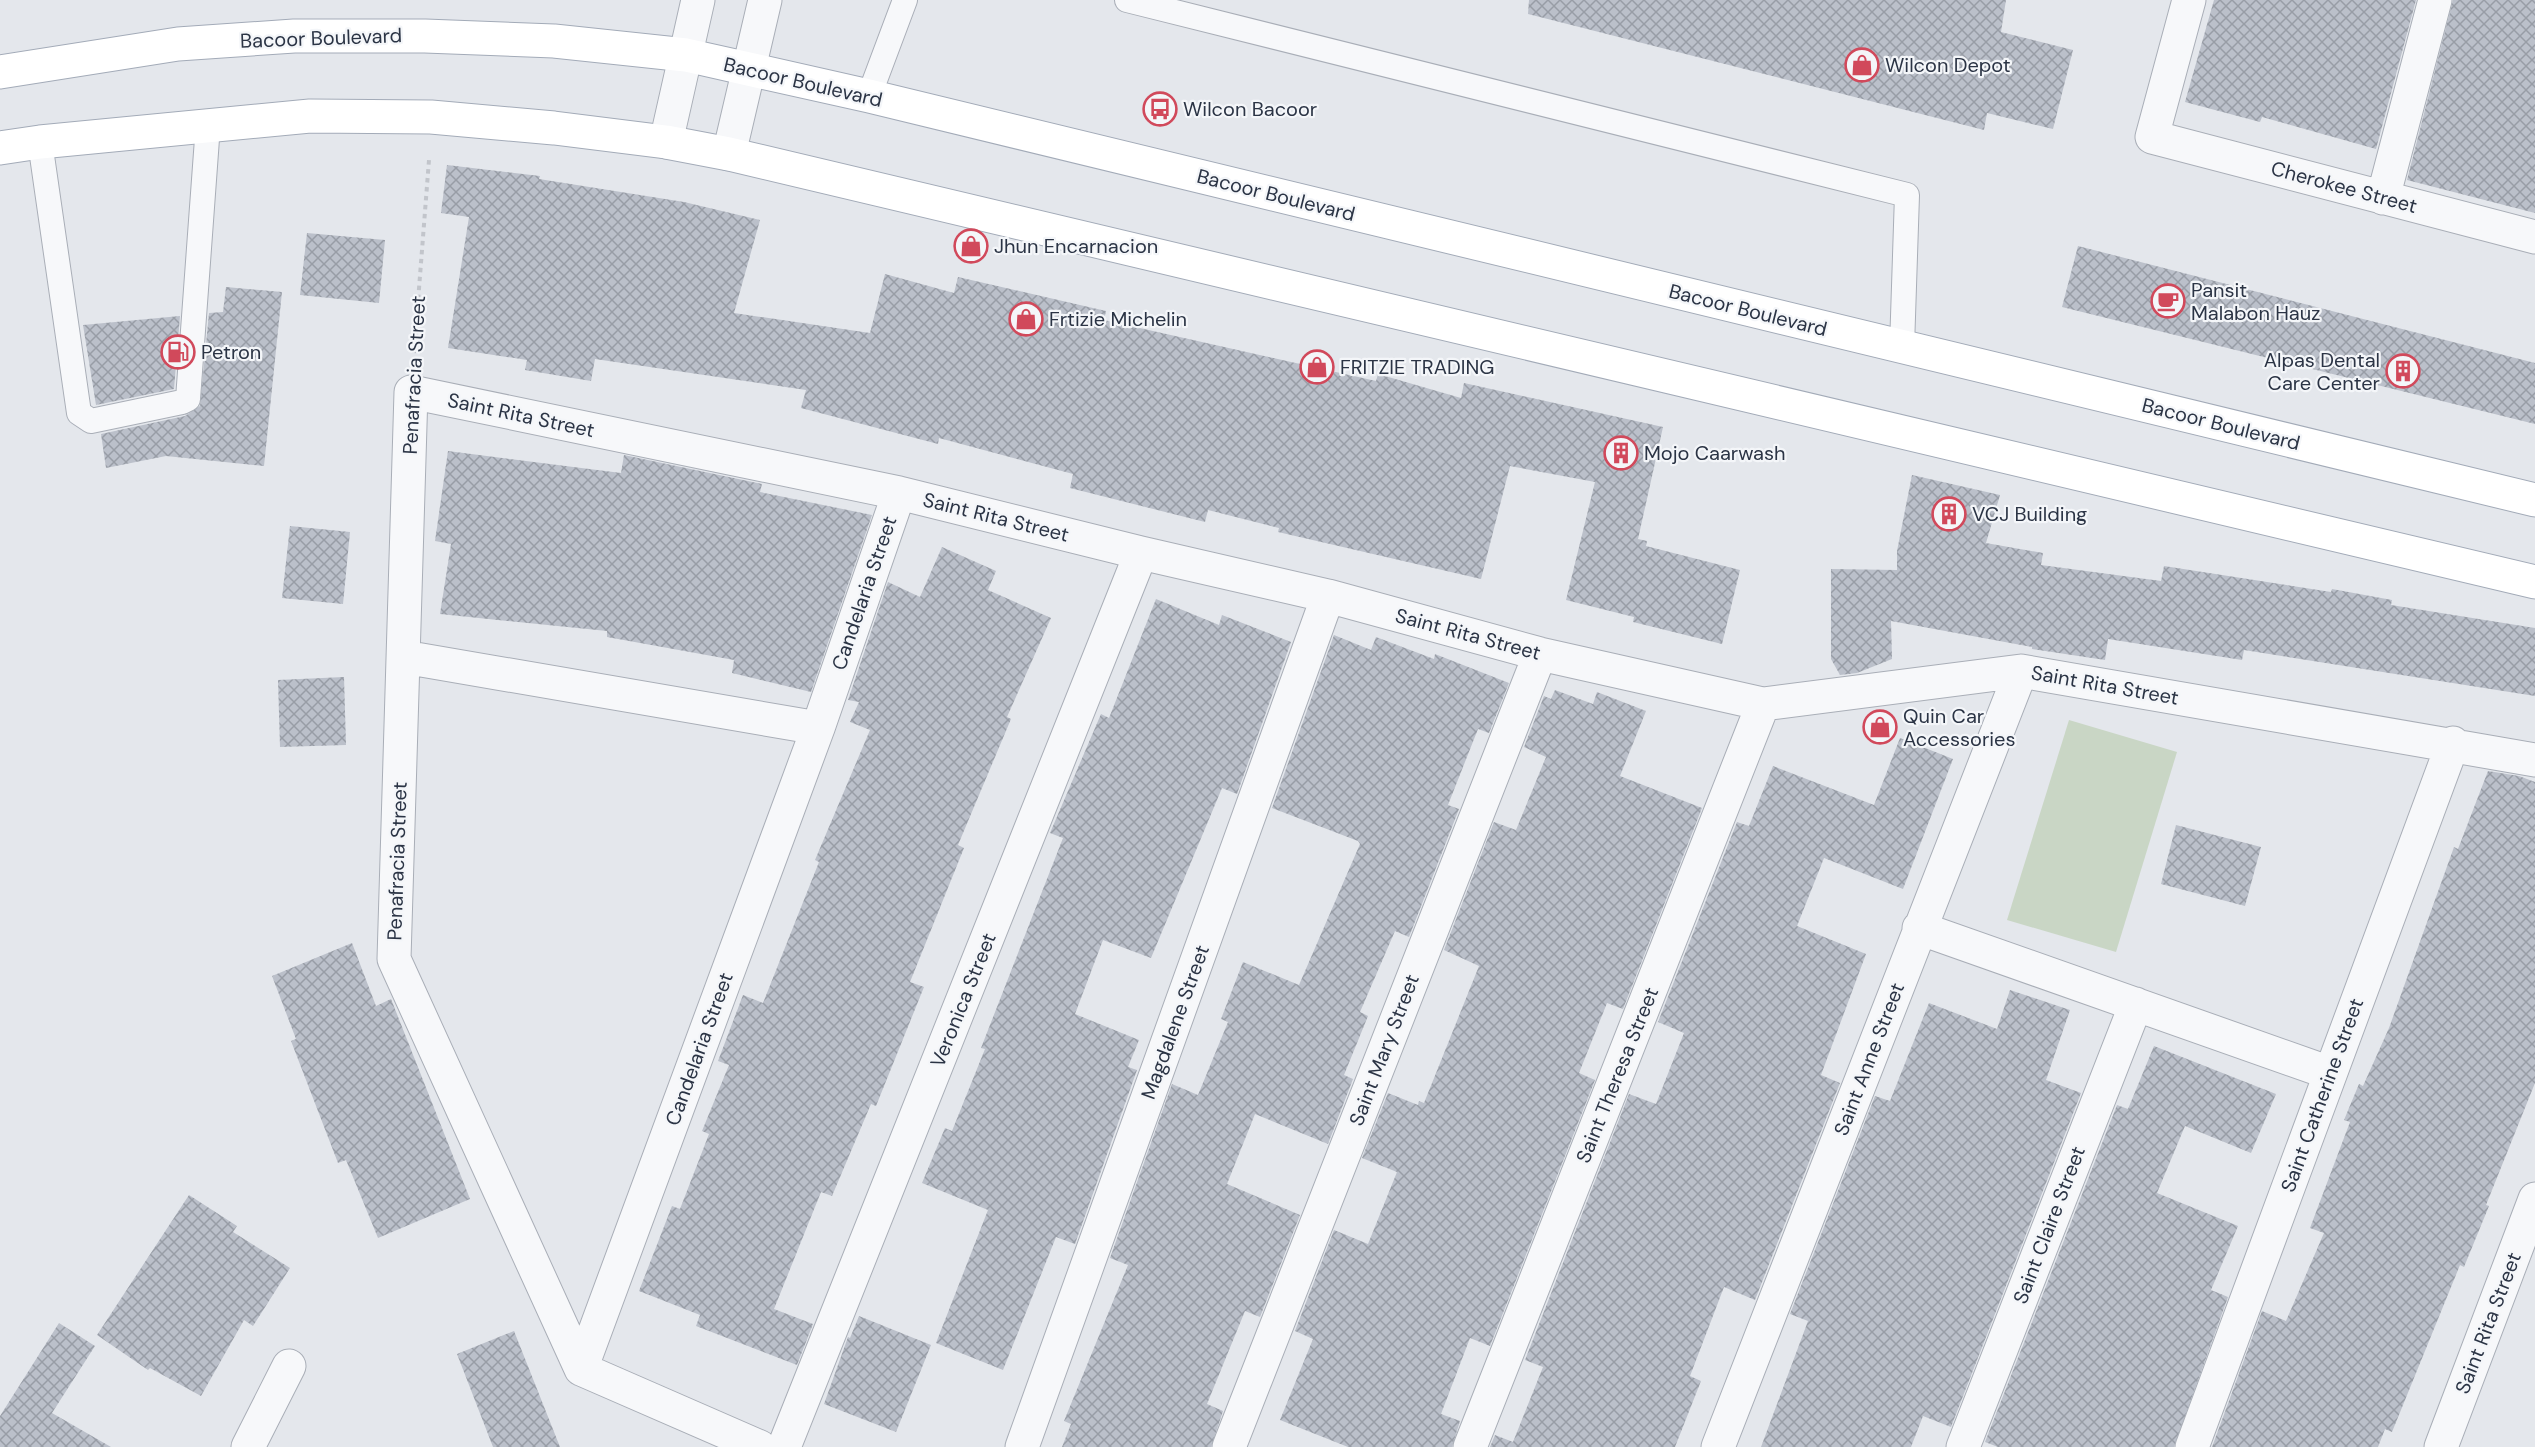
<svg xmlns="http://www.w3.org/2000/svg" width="2535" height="1447" font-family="'DM Sans',sans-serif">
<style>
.grass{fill:#c9d6c5}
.building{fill:url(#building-cross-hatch)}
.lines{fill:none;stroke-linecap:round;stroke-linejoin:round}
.service-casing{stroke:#a9aeb7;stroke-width:26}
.minor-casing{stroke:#a9aeb7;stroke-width:35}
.tertiary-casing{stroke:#a9aeb7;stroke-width:35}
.primary-casing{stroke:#a3abb8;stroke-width:35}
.path{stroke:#c2c5cb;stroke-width:4;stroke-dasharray:4.5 4.5;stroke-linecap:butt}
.service{stroke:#f7f8fa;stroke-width:24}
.minor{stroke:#f7f8fa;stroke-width:33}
.tertiary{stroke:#f7f8fa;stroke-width:33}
.primary{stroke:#fff;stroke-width:33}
.labels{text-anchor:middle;stroke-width:4.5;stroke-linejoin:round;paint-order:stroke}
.street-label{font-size:20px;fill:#2b3445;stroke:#f4f6f9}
.poi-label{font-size:20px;fill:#2b3445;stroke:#f4f6f9;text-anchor:start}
</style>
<defs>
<pattern id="building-cross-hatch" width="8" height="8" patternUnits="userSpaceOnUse" patternTransform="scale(1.5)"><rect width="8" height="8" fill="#bbc0ca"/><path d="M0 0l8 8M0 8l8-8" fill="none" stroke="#989da6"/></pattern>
</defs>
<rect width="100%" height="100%" fill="#e4e7ec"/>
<!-- grass -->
<path class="grass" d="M2069,720l108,32 -61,200 -109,-32z"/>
<!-- building -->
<path class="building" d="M1529,0h477l-5,32 72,18 -20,79 -66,-16 -3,17 -456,-116z
M2214,0h202l-40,149 -114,-32 -2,5 -75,-20z
M2453,0h82v213l-128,-33z
M447,165l93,11 -1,3 145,23 76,18 -26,93 136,20 15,-59 69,19 4,-16 148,34 -2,9 272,61 2,-7 83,24 3,-15 199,44 -25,112 9,2 -1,5 94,24 -18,74 -89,-22 1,-5 -68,-17 29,-118 -85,-16 -29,113 -203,-47 1,-4 -71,-18 -3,12 -135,-34 3,-14 -134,-36 -1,6 -137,-36 5,-18 -211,-31 -4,22 -66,-11 2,-10 -79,-12 21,-131 -28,-4z
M307,233l78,7 -6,63 -79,-8z
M2078,246l457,117v61l-473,-117z
M226,287l56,5 -18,174 -98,-10 -60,12 -5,-34 84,-18 15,-10 9,-93 14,-1z
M180,316l-6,73 -78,16 -13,-80z
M448,451l173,22 3,-18 138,29 -2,8 112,23 -61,177 -79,-19 2,-13 -127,-23v-6l-167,-17 11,-70 -16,-3z
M1912,475l88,20 -14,48 57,10 -2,12 120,16 3,-15 167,26 1,-3 60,11 -1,5 144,23v68l-291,-46 -2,10 -134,-21 -3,21 -73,-11v-2l-141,-26 1,38 -35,14 -17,2 -9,-16v-90l66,1v-19z
M290,526l60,6 -7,72 -61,-6z
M942,547l54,24 -8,19 63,28 -44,99 4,2 -53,126 6,3 -54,134 14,5 -48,119 -5,-2 -39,92 -11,-4 -47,117 39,15 -16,41 -101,-39 4,-11 -61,-24 33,-85 8,3 29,-75 -7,-3 27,-66 -11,-4 25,-66 20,8 56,-141 -4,-2 55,-130 -20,-8 9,-20 -11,-2 40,-118 32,15z
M1156,599l63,26 3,-10 69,27 -54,152 -15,-6 -71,170 -48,-18 -28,74 64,26 -11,27 9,3 -62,174 -19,-7 -53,133 -67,-27 52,-133 -66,-27 23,-55 7,3 33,-82 -4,-1 82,-210 -13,-5 51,-119 8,4z
M1334,635l37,15 5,-13 58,22 1,-5 74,29 -20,50 -11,-4 -30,76 11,4 -50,128 -14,-6 -35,81 8,4 -24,59 9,4 -25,65 -73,-30 -28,70 73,31 -40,102 -15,-6 -38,93 16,7 -12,36h-149l9,-23 -7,-3 64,-156 -18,-7 62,-174 26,11 30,-73 -7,-3 22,-57 56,23 61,-141 -2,-3 -86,-33z
M344,677l2,68 -66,2 -2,-67z
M1555,690l38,14 4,-12 49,19 -26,65 82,32 -79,201 -16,-6 -28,70 16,7 -105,266 -20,-8 -29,76 19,7 -8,26h-104l-68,-27 33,-81 -18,-8 39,-101 34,14 29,-72 -35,-14 26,-65 30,12 1,-4 5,2 55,-137 -35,-16 50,-128 22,8 30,-73 -22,-10 20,-51 7,3z
M1900,738l53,21 -50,130 -79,-31 -27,68 69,28 -45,121 19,8 -85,217 -31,-13 -34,89 11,5 -26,66h-185l5,-12 18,7 30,-75 -18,-7 104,-266 27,10 28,-71 -26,-11 79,-200 12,4 24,-60 101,39z
M2488,771l31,5 16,6v301l-49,122 3,1 -25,61 -4,-2 -68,167 -7,-3 -7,18h-166l50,-136 24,10 38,-88 -14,-5 40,-106 -6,-2 15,-36 4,2 26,-58 65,-181 4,2z
M2176,825l85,22 -16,59 -84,-22z
M352,943l24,63 15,-7 79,200 -92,39 -32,-78 -8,3 -47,-122 5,-2 -24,-63z
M2010,990l60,20 -24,70 35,13 -130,334 -28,-11 -12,31h-150l47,-126 -18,-7 85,-218 15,5 39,-98 68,26z
M2154,1046l122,48 -25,59 -66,-27 -28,67 81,33 -27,64 17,7 -54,150h-176l-13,-5 132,-337 11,4z
M189,1195l48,31 -4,6 57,36 -37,58 -9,-6 -43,76 -51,-28 -2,2 -51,-35z
M859,1316l72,29 -35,87 -72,-28 24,-67 2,1z
M59,1323l36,23 -43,67 59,34h-111v-31z
M514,1331l46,116h-67l-36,-93z"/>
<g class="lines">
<defs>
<path id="service" d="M1127,0l780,195 -5,152
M869,96l36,-96
M40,142l39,271 12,8 91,-19 6,-3 20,-274"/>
<path id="minor" d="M2189,0l-37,137 383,100
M2383,198l52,-198
M404,657l414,71
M1919,928l411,145
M581,1369l237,-641 81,-235
M248,1447l41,-81
M760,1447l-179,-78 -187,-410 17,-567 488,101 242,60 187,43 212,58 223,50 258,-33 514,89
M784,1447l357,-894
M1022,1447l306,-851
M1229,1447l311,-793
M1470,1447l293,-743
M1718,1447l303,-776
M1963,1447l173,-443
M2192,1447l261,-704
M2441,1447l94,-248"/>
<path id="tertiary" d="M666,142l32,-142
M729,154l36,-154"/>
<path id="primary" d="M0,72l178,-28 116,-8h131l129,5 132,14 183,41 1666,404
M0,148l40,-6 270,-26 121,1 123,11 112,14 63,12 1806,428"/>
</defs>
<!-- service casing -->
<use href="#service" class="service-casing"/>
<!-- minor casing -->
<use href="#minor" class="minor-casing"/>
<!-- tertiary casing -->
<use href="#tertiary" class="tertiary-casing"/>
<!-- primary casing -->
<use href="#primary" class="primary-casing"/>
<!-- path -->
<path class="path" d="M414,353l15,-193"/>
<!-- service -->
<use href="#service" class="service"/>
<!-- minor -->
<use href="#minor" class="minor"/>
<!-- tertiary -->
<use href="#tertiary" class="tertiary"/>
<!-- primary -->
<use href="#primary" class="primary"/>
</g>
<!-- icons -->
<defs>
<symbol id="shop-ring" viewBox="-11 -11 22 22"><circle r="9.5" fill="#f4f6f9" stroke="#d1495b" stroke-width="1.5"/><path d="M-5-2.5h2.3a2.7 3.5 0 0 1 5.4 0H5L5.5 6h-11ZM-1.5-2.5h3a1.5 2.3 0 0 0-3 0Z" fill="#d1495b"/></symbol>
<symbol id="bus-ring" viewBox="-11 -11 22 22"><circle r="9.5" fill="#f4f6f9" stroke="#d1495b" stroke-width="1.5"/><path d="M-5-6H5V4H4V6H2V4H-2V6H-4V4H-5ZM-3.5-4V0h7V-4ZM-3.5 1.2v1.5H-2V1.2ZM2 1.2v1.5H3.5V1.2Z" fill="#d1495b"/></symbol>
<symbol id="cafe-ring" viewBox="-11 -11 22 22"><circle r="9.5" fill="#f4f6f9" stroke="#d1495b" stroke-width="1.5"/><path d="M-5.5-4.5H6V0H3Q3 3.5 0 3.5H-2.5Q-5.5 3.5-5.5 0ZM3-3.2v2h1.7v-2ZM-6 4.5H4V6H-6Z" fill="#d1495b"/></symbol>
<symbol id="fuel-ring" viewBox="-11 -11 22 22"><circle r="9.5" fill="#f4f6f9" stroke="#d1495b" stroke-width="1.5"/><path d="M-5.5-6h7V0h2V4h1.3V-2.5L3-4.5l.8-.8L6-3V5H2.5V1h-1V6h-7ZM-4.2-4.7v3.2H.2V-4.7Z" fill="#d1495b"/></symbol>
<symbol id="building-ring" viewBox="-11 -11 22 22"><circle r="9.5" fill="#f4f6f9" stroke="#d1495b" stroke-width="1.5"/><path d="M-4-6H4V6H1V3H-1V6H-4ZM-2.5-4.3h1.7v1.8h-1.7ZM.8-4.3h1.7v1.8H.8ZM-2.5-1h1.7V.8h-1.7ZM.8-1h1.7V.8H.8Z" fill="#d1495b"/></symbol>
</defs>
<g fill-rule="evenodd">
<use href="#shop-ring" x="1843" y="46" width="38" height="38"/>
<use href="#bus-ring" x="1141" y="90" width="38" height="38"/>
<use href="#shop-ring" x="952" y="227" width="38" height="38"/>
<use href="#cafe-ring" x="2149" y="282" width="38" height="38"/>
<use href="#shop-ring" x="1007" y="300" width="38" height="38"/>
<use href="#fuel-ring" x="159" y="333" width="38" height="38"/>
<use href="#shop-ring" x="1298" y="348" width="38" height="38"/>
<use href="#building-ring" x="2384" y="352" width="38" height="38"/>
<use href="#building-ring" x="1602" y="434" width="38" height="38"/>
<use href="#building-ring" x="1930" y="495" width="38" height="38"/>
<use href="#shop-ring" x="1861" y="708" width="38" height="38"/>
</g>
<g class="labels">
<!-- street labels -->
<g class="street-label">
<text transform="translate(321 38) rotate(-2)" y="7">Bacoor Boulevard</text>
<text transform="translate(803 82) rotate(13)" y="7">Bacoor Boulevard</text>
<text transform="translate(2344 187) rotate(15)" y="7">Cherokee Street</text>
<text transform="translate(1276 195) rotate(14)" y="7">Bacoor Boulevard</text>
<text transform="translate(1748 310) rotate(14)" y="7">Bacoor Boulevard</text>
<text transform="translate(414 375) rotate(-87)" y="7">Penafracia Street</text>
<text transform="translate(521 415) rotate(12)" y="7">Saint Rita Street</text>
<text transform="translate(2221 424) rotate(14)" y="7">Bacoor Boulevard</text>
<text transform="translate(996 517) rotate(14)" y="7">Saint Rita Street</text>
<text transform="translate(864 593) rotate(-71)" y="7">Candelaria Street</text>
<text transform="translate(1468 634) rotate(15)" y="7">Saint Rita Street</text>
<text transform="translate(2105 685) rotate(10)" y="7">Saint Rita Street</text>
<text transform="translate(397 861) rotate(-88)" y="7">Penafracia Street</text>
<text transform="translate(963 1000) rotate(-68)" y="7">Veronica Street</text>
<text transform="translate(1175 1022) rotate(-70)" y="7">Magdalene Street</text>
<text transform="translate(699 1049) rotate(-70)" y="7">Candelaria Street</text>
<text transform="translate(1384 1050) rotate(-69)" y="7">Saint Mary Street</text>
<text transform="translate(1869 1059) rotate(-69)" y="7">Saint Anne Street</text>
<text transform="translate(1617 1075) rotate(-68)" y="7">Saint Theresa Street</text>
<text transform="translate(2322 1095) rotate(-70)" y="7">Saint Catherine Street</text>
<text transform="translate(2049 1225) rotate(-69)" y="7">Saint Claire Street</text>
<text transform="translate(2488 1323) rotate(-69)" y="7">Saint Rita Street</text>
</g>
<!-- poi labels -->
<g class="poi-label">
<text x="1885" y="72">Wilcon Depot</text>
<text x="1183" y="116">Wilcon Bacoor</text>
<text x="994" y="253">Jhun Encarnacion</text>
<text x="2191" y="297">Pansit<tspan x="2191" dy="23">Malabon Hauz</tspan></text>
<text x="1049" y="326">Frtizie Michelin</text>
<text x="201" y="359">Petron</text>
<text x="2380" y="367" text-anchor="end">Alpas Dental<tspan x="2380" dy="23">Care Center</tspan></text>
<text x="1340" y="374">FRITZIE TRADING</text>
<text x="1644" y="460">Mojo Caarwash</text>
<text x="1972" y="521">VCJ Building</text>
<text x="1903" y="723">Quin Car<tspan x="1903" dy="23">Accessories</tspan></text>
</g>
</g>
</svg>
